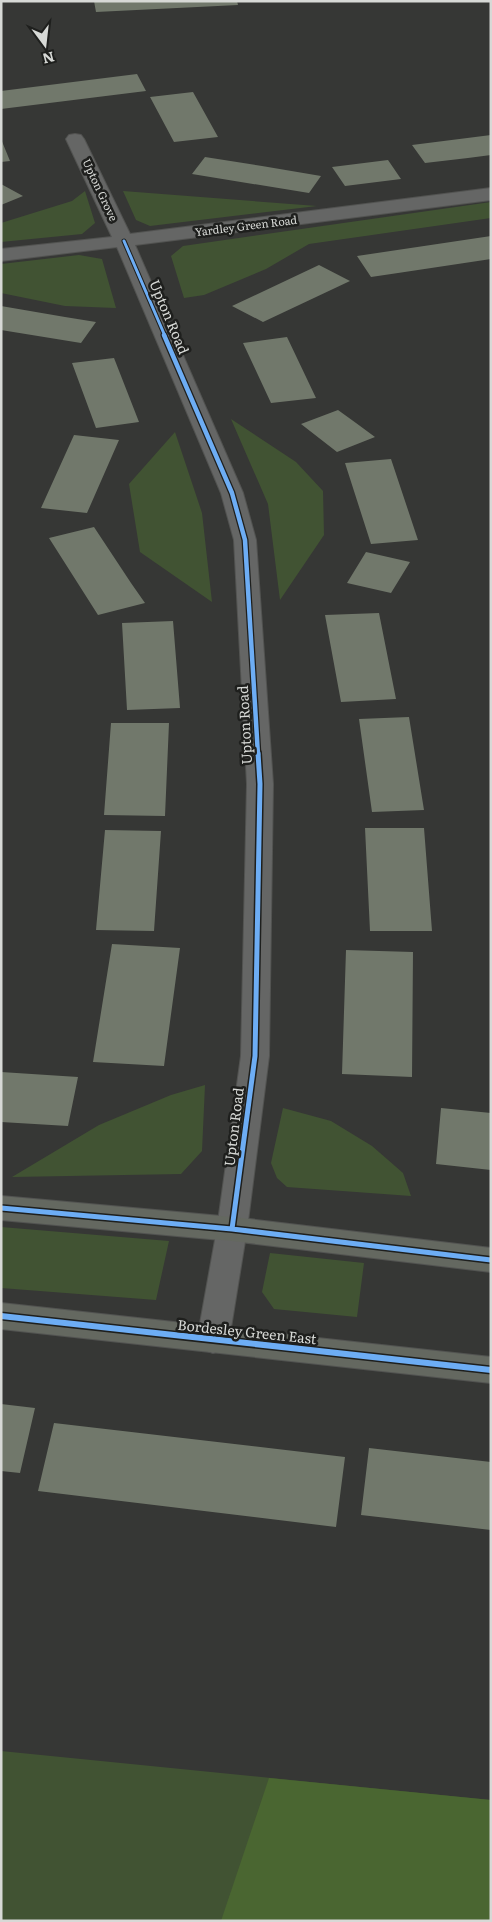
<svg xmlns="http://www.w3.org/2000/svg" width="492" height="1922" font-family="Literata,serif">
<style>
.green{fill:#415333}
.forest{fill:#4a6631}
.building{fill:#71786b}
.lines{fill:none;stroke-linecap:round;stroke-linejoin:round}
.minor-casing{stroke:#525351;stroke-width:2}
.major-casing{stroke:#525351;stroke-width:2}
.minor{fill:#656665;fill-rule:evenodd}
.major{fill:#646860;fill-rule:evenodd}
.cycleway-far3-casing{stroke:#1e1f1d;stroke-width:5}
.cycleway-far2-casing{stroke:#1e1f1d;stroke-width:7}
.cycleway-far1-casing{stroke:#1e1f1d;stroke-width:8}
.cycleway-casing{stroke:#1e1f1d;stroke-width:9}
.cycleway-far3{stroke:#6dadf4;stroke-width:3}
.cycleway-far2{stroke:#6dadf4;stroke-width:4.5}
.cycleway-far1{stroke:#6dadf4;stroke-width:5}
.cycleway{stroke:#6dadf4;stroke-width:6}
.labels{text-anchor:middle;stroke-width:5;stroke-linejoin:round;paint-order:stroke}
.far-street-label{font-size:11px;fill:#d7d9d6;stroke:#1e1f1d}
.street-label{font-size:14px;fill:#d7d9d6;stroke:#1e1f1d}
</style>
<rect width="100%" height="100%" fill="#363735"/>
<!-- green -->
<path class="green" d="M85,191l10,32 -13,11 -81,8v-19l71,-22z
M123,191l194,15 -167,20 -14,-6z
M491,202v16l-182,26 -43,25 -62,26 -20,3 -13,-42 12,-10z
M79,255l23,4 14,49 -51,-2 -64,-13v-29z
M231,419l65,43 27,29 1,44 -44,65 -12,-96z
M175,432l27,81 10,89 -72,-50 -11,-68z
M205,1085l-3,66 -21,23 -169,3 87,-52 72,-30z
M283,1108l48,13 41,25 31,27 8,23 -124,-9 -10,-9 -6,-15z
M1,1227l168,14 -13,59 -155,-12z
M270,1253l94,10 -7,54 -83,-8 -12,-17z
M1,1751l490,49v121h-490z"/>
<!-- forest -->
<path class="forest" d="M269,1778l222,22v121h-270z"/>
<!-- building -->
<path class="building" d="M94,1h143l1,4 -142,7z
M137,74l9,17 -145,18v-18z
M193,92l25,45 -44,5 -24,-45z
M491,135v20l-23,3 -43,5 -13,-18z
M1,139l9,22 -9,1z
M205,157l57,9 59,10 -12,17 -117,-19z
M388,160l13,19 -56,7 -13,-19z
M1,184l22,12 -22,9z
M491,236v23l-93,14 -27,4 -14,-21z
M319,265l31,16 -87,41 -31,-16z
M1,306l64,11 31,5 -15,21 -80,-13z
M287,337l29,61 -45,5 -28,-60z
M114,358l25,64 -43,6 -24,-65z
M338,410l18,13 19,14 -38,15 -36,-28z
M74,435l45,5 -32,73 -46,-5z
M391,459l27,81 -47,4 -26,-81z
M94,527l37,56 14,20 -47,12 -49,-77z
M366,552l44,10 -19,31 -44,-10z
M379,613l17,86 -55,3 -16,-87z
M173,621l7,87 -53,2 -5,-87z
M409,717l15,93 -52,2 -13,-93z
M111,723h58l-4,93 -61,-1z
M365,828h59l8,103h-62z
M105,830l56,1 -7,100 -58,-1z
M112,944l68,4 -16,118 -71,-4z
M346,950l67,2 -1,125 -70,-3z
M1,1072l77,5 -10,49 -67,-4z
M441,1108l50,5v57l-55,-6z
M1,1404l34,4 -15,65 -19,-2z
M54,1423l291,34 -9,70 -298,-36z
M369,1448l122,14v68l-130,-15z"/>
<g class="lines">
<defs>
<path id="minor" d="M75,134l6,1 3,4 46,95 361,-46v12l-356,45 108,248 13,47 17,244 -4,272 -22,173 -18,111 -5,9 -11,4 -11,-4 -5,-9 20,-111 24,-173 6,-272 -13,-244 -13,-47 -104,-246 -116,14v-12l111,-12 -46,-98 3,-4z"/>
<path id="major" d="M1,1196l231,21 259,31v24l-259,-31 -231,-21z
M1,1303l490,54v26l-490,-54z"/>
</defs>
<!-- minor casing -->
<use href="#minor" class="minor-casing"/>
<!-- major casing -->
<use href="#major" class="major-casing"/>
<!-- minor -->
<use href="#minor" class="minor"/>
<!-- major -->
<use href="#major" class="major"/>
<defs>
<path id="cycleway-far3" d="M124,241l41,95"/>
<path id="cycleway-far2" d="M164,335l68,158 13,47 13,215"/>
<path id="cycleway-far1" d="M1,1208l231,21 259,31
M232,1229l23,-173 5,-272 -2,-31"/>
<path id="cycleway" d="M1,1316l490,54"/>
</defs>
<!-- cycleway-far3 casing -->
<use href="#cycleway-far3" class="cycleway-far3-casing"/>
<!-- cycleway-far2 casing -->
<use href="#cycleway-far2" class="cycleway-far2-casing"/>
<!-- cycleway-far1 casing -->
<use href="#cycleway-far1" class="cycleway-far1-casing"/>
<!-- cycleway casing -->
<use href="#cycleway" class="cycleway-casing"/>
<!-- cycleway-far3 -->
<use href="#cycleway-far3" class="cycleway-far3"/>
<!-- cycleway-far2 -->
<use href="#cycleway-far2" class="cycleway-far2"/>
<!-- cycleway-far1 -->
<use href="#cycleway-far1" class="cycleway-far1"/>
<!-- cycleway -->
<use href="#cycleway" class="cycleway"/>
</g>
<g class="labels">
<!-- far-street labels -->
<g class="far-street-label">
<text transform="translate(100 190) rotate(65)" y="4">Upton Grove</text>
<text transform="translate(246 226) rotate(-7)" y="4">Yardley Green Road</text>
</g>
<!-- street labels -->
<g class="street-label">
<text transform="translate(169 317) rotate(67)" y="5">Upton Road</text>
<text transform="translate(245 725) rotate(-93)" y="5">Upton Road</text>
<text transform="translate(234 1127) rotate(-83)" y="5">Upton Road</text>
<text transform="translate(247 1332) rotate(6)" y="5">Bordesley Green East</text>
</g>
</g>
<!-- border -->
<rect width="492" height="1922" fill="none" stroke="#d7d9d6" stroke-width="5"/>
<!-- north arrow -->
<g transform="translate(45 45) rotate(165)" stroke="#1e1f1d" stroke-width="4" paint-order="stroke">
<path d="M0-4L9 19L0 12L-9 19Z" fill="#d7d9d6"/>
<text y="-8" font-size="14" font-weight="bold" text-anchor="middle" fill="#d7d9d6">N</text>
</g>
</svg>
